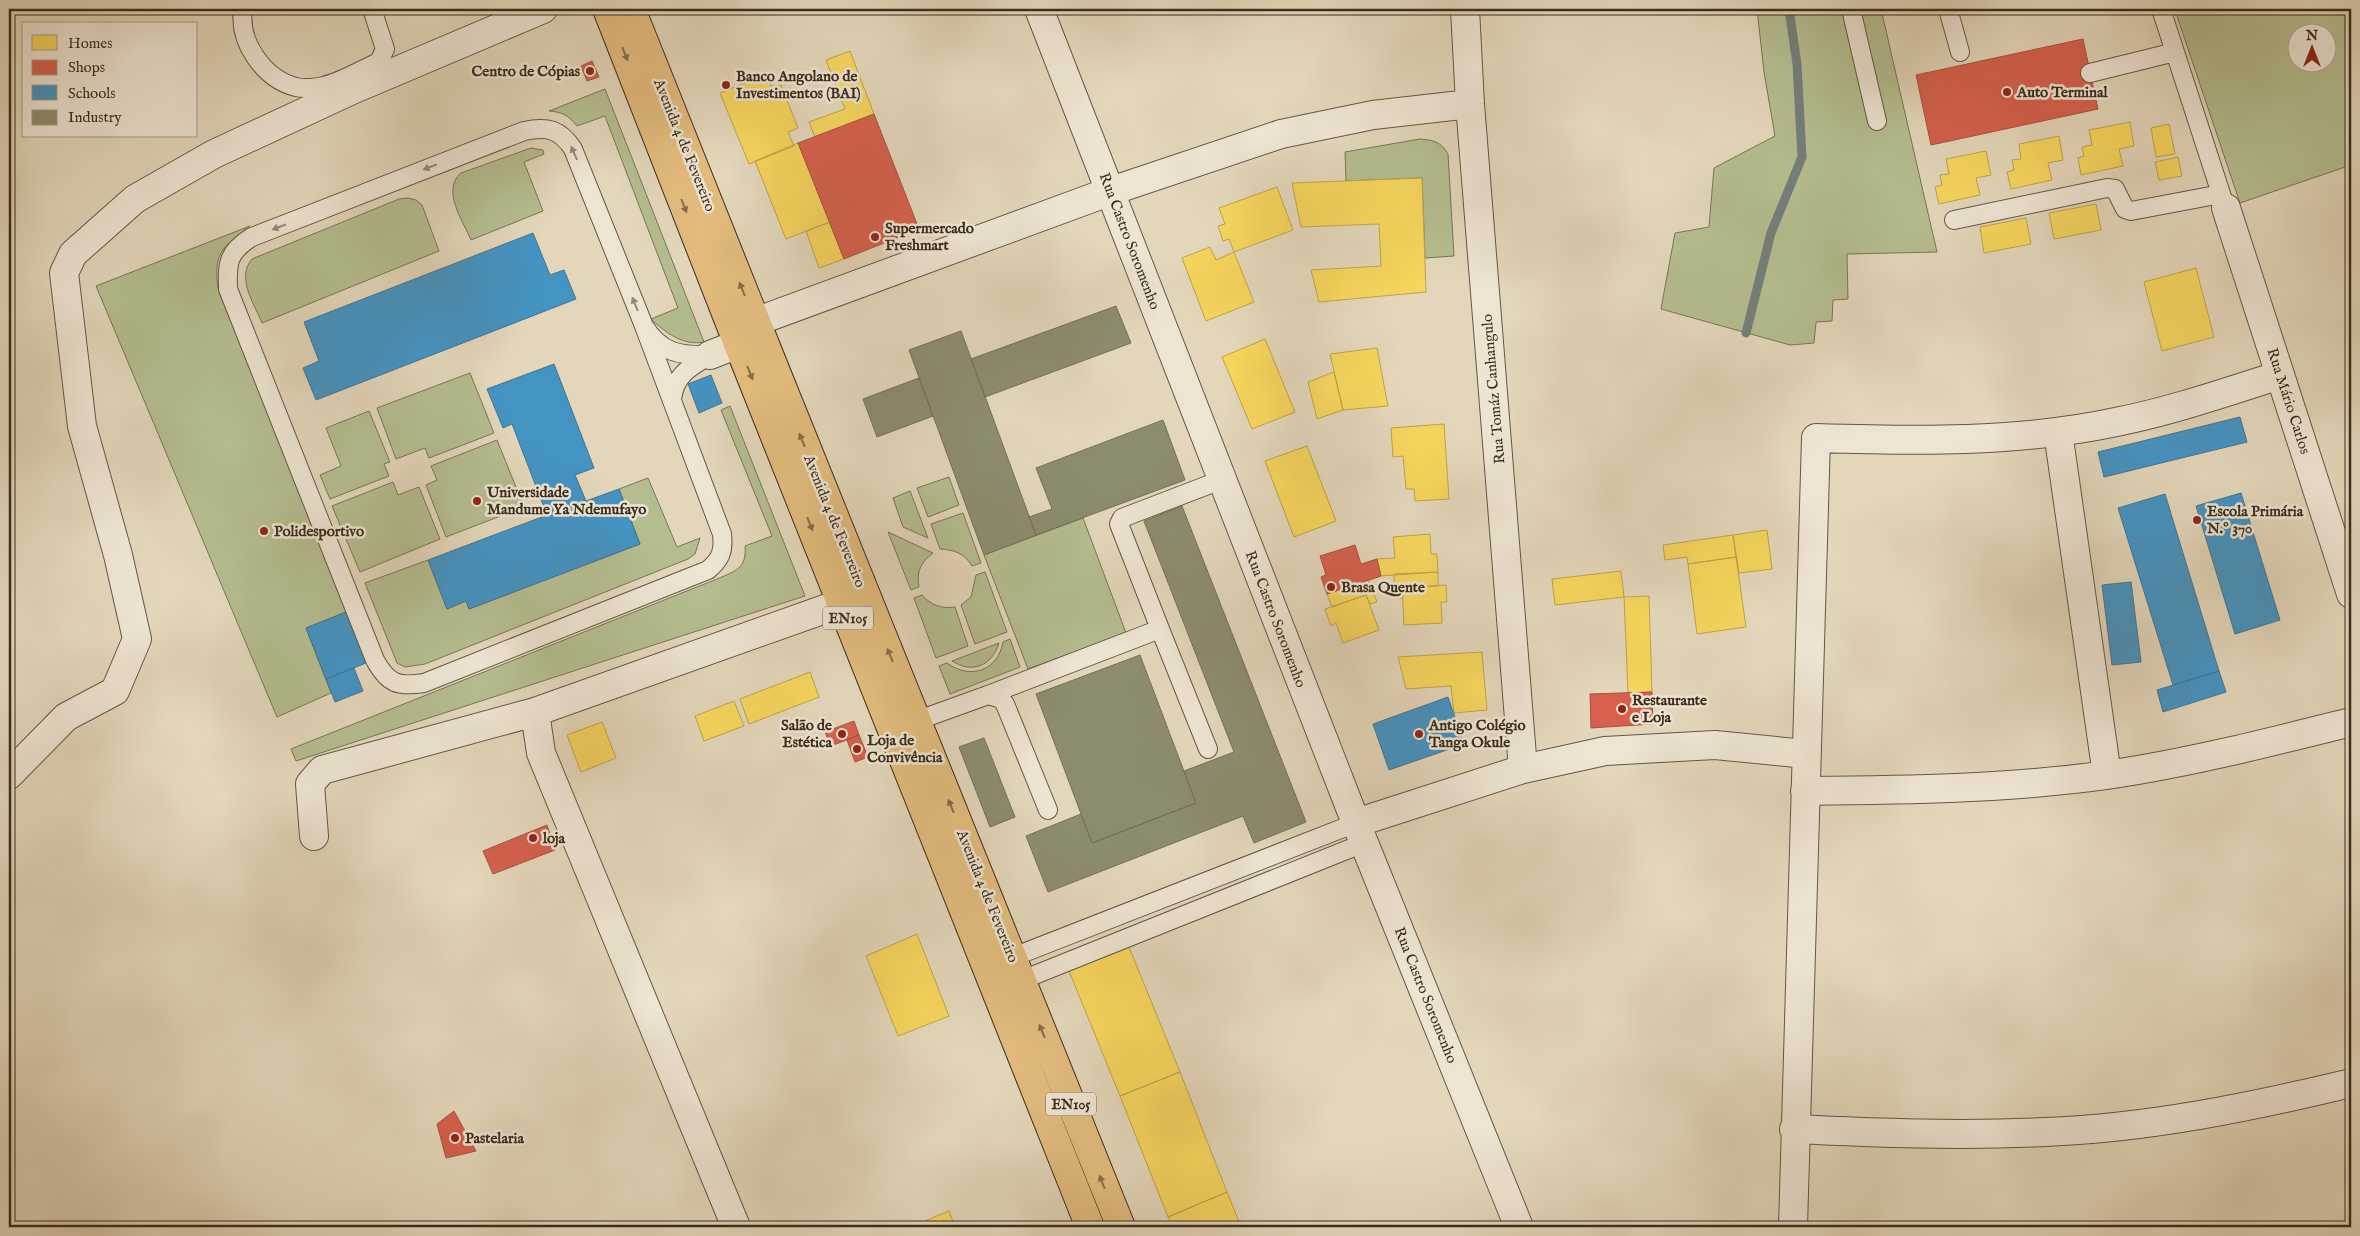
<svg xmlns="http://www.w3.org/2000/svg" width="2360" height="1236" font-family="'IM FELL English',serif">
<style>
.green{fill:#b4bd8f;stroke:#787556;fill-rule:evenodd}
.homes{fill:#f6d55c;stroke:#bea349}
.shops{fill:#d6604d;stroke:#a8513f}
.schools{fill:#4393c3;stroke:#417491}
.industry{fill:#8c8c6e;stroke:#747056}
.lines{fill:none;stroke-linecap:round;stroke-linejoin:round}
.stream{stroke:#757f7c;stroke-width:9}
.service-casing{stroke:#655744;stroke-width:20}
.minor-casing{stroke:#655744;stroke-width:30}
.primary-casing{stroke:#3b2d1d;stroke-width:30}
.service{stroke:#ede4d2;stroke-width:18}
.minor{stroke:#ede4d2;stroke-width:28}
.primary{stroke:#e2bb7d;stroke-width:28}
.oneway{fill:#866d48}
.oneway2{fill:#948878}
.poi-dot{fill:#8f2418;stroke:#ede4d2;stroke-width:2}
.labels{text-anchor:middle;stroke-width:5;stroke-linejoin:round;paint-order:stroke}
.shield{fill:#ede4d2;stroke:#706453;stroke-width:1}
.shield-label{font-size:14px;font-weight:bold;fill:#3b2d1d}
.poi-label{font-size:15px;font-weight:bold;fill:#3b2d1d;stroke:#ede4d2;text-anchor:start}
.street-label{font-size:15px;fill:#3b2d1d;stroke:#ede4d2}
</style>
<rect width="100%" height="100%" fill="#e3d6ba"/>
<filter id="stains"><feTurbulence type="fractalNoise" baseFrequency=".004" numOctaves="4"/><feColorMatrix values="0 0 0 0 .2 0 0 0 0 .09 0 0 0 0 .02 0 0 0 .5 -.17"/></filter>
<radialGradient id="worn" r=".72"><stop offset=".6" stop-color="#630" stop-opacity="0"/><stop offset="1" stop-color="#630" stop-opacity=".3"/></radialGradient>
<!-- green -->
<path class="green" d="M1757,9h124l56,243 -90,2 1,45 -15,1 -1,21 -16,1 -2,21 -24,2 -129,-36 14,-76 34,-6 5,-59 61,-32 -11,-64z
M2185,9h166v156l-111,38 -64,-190zM2298,32h30v30h-30z
M605,89l99,253c-21,4 -38,-9 -53,-23l27,-11 -73,-192 -28,10c-8,-10 -14,-14 -28,-15z
M1420,139c14,1 21,3 28,15l6,102 -29,2 -3,-80 -76,3 -1,-29z
M531,148l12,2 1,4 -20,8 19,49 -72,29c-8,-19 -30,-50 -10,-67z
M408,198l8,2 6,5 17,46 -177,72c-8,-20 -26,-45 -10,-64l147,-60z
M250,226c-27,21 -37,26 -32,62l128,324 -40,16 25,65 -54,24 -181,-431z
M470,373l24,60 -65,25 -4,-10 -29,11 -19,-51z
M730,406l75,190 -509,165 -5,-12 426,-170c18,-8 30,-10 28,-33l27,-10 -51,-126z
M369,411l21,51 -6,2 5,12 -59,23 -10,-24 21,-9 -15,-38z
M497,440l27,67 -78,30 -20,-52 11,-5 -6,-14z
M949,477l10,28 -31,12 -11,-29z
M648,478l29,69 23,-9 -5,16 -7,5 -263,105 -20,3 -8,-4 -32,-80 63,-23 19,49 19,-8 3,8 171,-65 -21,-55z
M393,482l5,13 21,-8 21,52 -80,33 -28,-66z
M910,491l18,47 -25,-11 -10,-29z
M963,513l18,50 -9,3c-8,-13 -17,-16 -32,-17l-9,-25z
M1083,518l43,115 -98,36 -44,-114z
M888,532l45,21c-12,9 -17,19 -14,34l-8,3z
M985,572l22,60 -32,12 -14,-39 10,-8 5,-22z
M922,595c9,10 19,14 33,12l13,39 -32,12 -22,-60z
M1010,639l10,28 -70,27 -11,-28 8,-3c23,17 51,8 56,-21z
M999,643c-7,23 -27,31 -47,18z"/>
<!-- homes -->
<path class="homes" d="M850,51l24,63 -59,23 -6,-15 36,-13 -19,-49z
M767,74l5,14 9,-3 17,43 -10,4 6,14 -45,18 -29,-71z
M2130,122l4,24 -15,3 4,17 -42,9 -3,-17 6,-2 -2,-9 10,-2 -3,-15z
M2169,124l6,30 -19,3 -5,-29z
M2059,136l4,24 -15,3 4,17 -41,9 -4,-17 7,-2 -2,-10 9,-1 -2,-15z
M798,143l32,79 -44,17 -31,-78z
M1986,151l5,24 -15,3 4,17 -41,9 -4,-17 7,-2 -2,-10 9,-1 -3,-15z
M2178,157l4,19 -23,4 -4,-18z
M1422,178l4,114 -107,10 -8,-32 70,-4 -2,-42 -78,3 -9,-44z
M1277,187l16,43 -59,22 -5,-13 -6,2 -5,-15 7,-2 -6,-16z
M2096,204l5,26 -47,9 -5,-26z
M2026,218l5,26 -47,9 -4,-26z
M830,222l14,37 -25,9 -13,-37z
M1210,247l6,13 18,-8 20,50 -48,19 -24,-63z
M2196,268l18,69 -52,14 -18,-69z
M1265,339l30,73 -43,17 -30,-72z
M1377,348l11,58 -45,4 -13,-56z
M1334,372l9,38 -26,9 -9,-37z
M1444,424l5,75 -34,2 -1,-12h-8l-3,-33 -10,1 -2,-29z
M1307,446l29,75 -42,16 -29,-76z
M1767,530l5,39 -33,4 -6,-38z
M1430,534l1,20h6l1,18 -57,4 -4,-17 18,-1 -2,-21z
M1733,535l3,22 -48,7 -1,-7 -22,3 -2,-15z
M1736,557l10,70 -49,7 -9,-70z
M1621,571l3,26 -69,8 -3,-26z
M1438,572v14l-36,2 1,10h-8l-1,-24z
M1368,579l9,23 -7,2 -4,-9 -34,12 -5,-13z
M1446,585l1,17h-6l1,21 -38,2 -2,-37z
M1366,595l13,35 -36,13 -7,-20 -5,3 -6,-17z
M1649,596l3,96 -24,1 -4,-96z
M1482,652l5,58 -33,3 -3,-27 -45,3 -8,-32z
M810,672l9,25 -70,27 -9,-25z
M734,701l10,25 -40,15 -9,-25z
M602,722l14,36 -35,14 -14,-37z
M917,934l32,82 -51,20 -32,-80z
M1129,947l51,125 -60,24 -51,-125z
M1180,1072l47,120 -59,25 -48,-121z
M1227,1192l14,35h-68l-5,-10z
M949,1211l6,16h-39l-1,-2z"/>
<!-- shops -->
<path class="shops" d="M2083,39l15,70 -167,36 -15,-70z
M592,61l7,16 -12,4 -6,-15z
M874,114l45,115 -75,30 -46,-116z
M1355,545l6,19 16,-5 4,17 -54,18 -6,-17 5,-2 -6,-19z
M1652,692l1,32 -62,4 -1,-34z
M854,721l5,14 -28,11 -6,-14z
M859,735l9,22 -13,5 -8,-22z
M547,825l8,25 -62,24 -10,-23z
M454,1111l22,40 -30,7 -9,-34z"/>
<!-- schools -->
<path class="schools" d="M533,233l17,42 14,-5 12,29 -260,101 -13,-32 16,-7 -15,-39z
M554,364l40,104 -19,7 11,26 33,-12 21,55 -171,65 -3,-8 -19,8 -19,-49 119,-45 -35,-91 -9,4 -16,-39z
M711,375l11,28 -23,10 -11,-29z
M2240,417l7,25 -143,35 -6,-25z
M2241,493l39,127 -45,14 -39,-128z
M2165,494l54,177 -46,14 -55,-177z
M2131,582l10,80 -29,3 -10,-80z
M346,612l20,51 -40,16 -20,-51z
M354,668l9,23 -28,11 -9,-23z
M2219,671l7,21 -63,20 -6,-22z
M1448,697l16,47 -75,26 -16,-46z"/>
<!-- industry -->
<path class="industry" d="M1116,306l15,37 -146,54 -14,-38z
M961,331l75,204 -52,20 -75,-205z
M919,378l14,38 -56,21 -14,-38z
M1163,420l22,60 -149,55 -7,-18 23,-8 -16,-41z
M1182,506l124,316 -52,21 -11,-27 -195,76 -22,-56 55,-22 11,29 104,-40 -12,-32 50,-19 -90,-231z
M1140,655l56,148 -104,40 -56,-149z
M984,738l31,79 -25,10 -31,-80z"/>
<g class="lines">
<!-- stream -->
<path class="stream" d="M1746,333l25,-100 31,-76 -5,-93 -8,-55"/>
<defs>
<path id="service" d="M243,9c-5,33 21,70 53,78 7,2 20,1 27,-1 19,-4 39,-17 56,-24l6,-13 -13,-40
M1851,9l26,112
M1948,9l12,43
M2161,9l14,43
M2090,73l85,-21 49,151
M1954,220l153,-32 8,1 10,20 6,2 90,-17
M644,326l78,208c2,17 -1,25 -14,36l-284,113c-26,4 -36,1 -49,-23l-147,-371c-1,-27 0,-37 24,-52l272,-106c23,-5 36,-2 49,18l71,177c17,27 36,30 66,29
M672,399c3,-23 16,-31 35,-42
M1160,629l-41,-105 3,-6 99,-38
M988,695l172,-66 48,120
M916,721l72,-26 13,4 4,5 43,106
M1013,957l343,-134
M1022,980l342,-137"/>
<path id="minor" d="M1039,9l317,814 163,404
M1465,9l5,95 53,665
M2226,208l125,386
M755,322l356,-131 170,-57 92,-19 97,-11
M710,355l28,-11
M2058,432l49,343
M535,712l6,41 195,474
M9,775l57,-58 49,-26 22,-52 -19,-84 -36,-129 -18,-153 9,-19 62,-55 79,-45 138,-64 191,-81
M1805,791c100,-1 202,-2 302,-16 82,-12 164,-33 244,-53
M1356,823l167,-54 82,-18 110,-6 91,9
M314,836l-4,-52 12,-14 213,-58 307,-109
M1794,1129c84,4 167,7 251,3 104,-4 206,-25 306,-49
M1793,1227l23,-789c99,3 202,5 300,-16 56,-11 110,-30 164,-47"/>
<path id="primary" d="M607,9l131,335 352,883
M631,9c161,407 328,812 490,1218"/>
</defs>
<!-- service casing -->
<use href="#service" class="service-casing"/>
<!-- minor casing -->
<use href="#minor" class="minor-casing"/>
<!-- primary casing -->
<use href="#primary" class="primary-casing"/>
<!-- service -->
<use href="#service" class="service"/>
<!-- minor -->
<use href="#minor" class="minor"/>
<!-- primary -->
<use href="#primary" class="primary"/>
</g>
<!-- one-way arrows -->
<defs><path id="oneway-solid" d="M-6-.8H1V-3.2L6.5 0L1 3.2V.8H-6Z" transform="scale(1.25)"/></defs>
<g class="oneway">
<use href="#oneway-solid" transform="translate(625 54) rotate(69)"/>
<use href="#oneway-solid" transform="translate(684 206) rotate(69)"/>
<use href="#oneway-solid" transform="translate(742 289) rotate(-112)"/>
<use href="#oneway-solid" transform="translate(750 373) rotate(68)"/>
<use href="#oneway-solid" transform="translate(802 440) rotate(-112)"/>
<use href="#oneway-solid" transform="translate(810 524) rotate(68)"/>
<use href="#oneway-solid" transform="translate(890 655) rotate(-112)"/>
<use href="#oneway-solid" transform="translate(951 806) rotate(-112)"/>
<use href="#oneway-solid" transform="translate(1042 1031) rotate(-112)"/>
<use href="#oneway-solid" transform="translate(1102 1182) rotate(-112)"/>
</g>
<g class="oneway2">
<use href="#oneway-solid" transform="translate(574 153) rotate(-114)"/>
<use href="#oneway-solid" transform="translate(430 167) rotate(159)"/>
<use href="#oneway-solid" transform="translate(279 227) rotate(159)"/>
<use href="#oneway-solid" transform="translate(635 304) rotate(-112)"/>
</g>
<!-- markers -->
<g class="poi-dot">
<circle cx="590" cy="71" r="5"/>
<circle cx="726" cy="85" r="5"/>
<circle cx="2007" cy="92" r="5"/>
<circle cx="875" cy="237" r="5"/>
<circle cx="477" cy="501" r="5"/>
<circle cx="2197" cy="520" r="5"/>
<circle cx="264" cy="531" r="5"/>
<circle cx="1331" cy="587" r="5"/>
<circle cx="1622" cy="709" r="5"/>
<circle cx="842" cy="734" r="5"/>
<circle cx="1419" cy="734" r="5"/>
<circle cx="857" cy="749" r="5"/>
<circle cx="533" cy="838" r="5"/>
<circle cx="455" cy="1138" r="5"/>
</g>
<g class="labels">
<!-- shield labels -->
<g class="shield">
<rect x="823" y="606.5" width="50" height="23" rx="4"/>
<rect x="1046" y="1092.5" width="50" height="23" rx="4"/>
</g>
<g class="shield-label">
<text x="848" y="623">EN105</text>
<text x="1071" y="1109">EN105</text>
</g>
<!-- poi labels -->
<g class="poi-label">
<text x="580" y="76" text-anchor="end">Centro de Cópias</text>
<text x="736" y="81">Banco Angolano de<tspan x="736" dy="17">Investimentos (BAI)</tspan></text>
<text x="2017" y="97">Auto Terminal</text>
<text x="885" y="233">Supermercado<tspan x="885" dy="17">Freshmart</tspan></text>
<text x="487" y="497">Universidade<tspan x="487" dy="17">Mandume Ya Ndemufayo</tspan></text>
<text x="2207" y="516">Escola Primária<tspan x="2207" dy="17">N.º 370</tspan></text>
<text x="274" y="536">Polidesportivo</text>
<text x="1341" y="592">Brasa Quente</text>
<text x="1632" y="705">Restaurante<tspan x="1632" dy="17">e Loja</tspan></text>
<text x="832" y="730" text-anchor="end">Salão de<tspan x="832" dy="17">Estética</tspan></text>
<text x="1429" y="730">Antigo Colégio<tspan x="1429" dy="17">Tanga Okule</tspan></text>
<text x="867" y="745">Loja de<tspan x="867" dy="17">Convivência</tspan></text>
<text x="543" y="843">loja</text>
<text x="465" y="1143">Pastelaria</text>
</g>
<!-- street labels -->
<g class="street-label">
<text transform="translate(685 145) rotate(68)" y="5">Avenida 4 de Fevereiro</text>
<text transform="translate(1130 241) rotate(69)" y="5">Rua Castro Soromenho</text>
<text transform="translate(1493 389) rotate(-95)" y="5">Rua Tomáz Canhangulo</text>
<text transform="translate(2289 401) rotate(72)" y="5">Rua Mário Carlos</text>
<text transform="translate(835 521) rotate(68)" y="5">Avenida 4 de Fevereiro</text>
<text transform="translate(1276 619) rotate(69)" y="5">Rua Castro Soromenho</text>
<text transform="translate(988 896) rotate(68)" y="5">Avenida 4 de Fevereiro</text>
<text transform="translate(1426 995) rotate(68)" y="5">Rua Castro Soromenho</text>
</g>
</g>
<!-- margin -->
<rect width="2360" height="1236" fill="none" stroke="#e3d6ba" stroke-width="30"/>
<rect x="10" y="10" width="2340" height="1216" fill="none" stroke="#3b2d1d" stroke-width="2.5"/>
<rect x="15" y="15" width="2330" height="1206" fill="none" stroke="#3b2d1d"/>
<!-- legend -->
<rect x="22" y="22" width="175" height="115" fill="#ede4d2" stroke="#a69b8a"/>
<rect x="32" y="35" width="25" height="15" fill="#f6d55c" stroke="#a69b8a"/>
<text x="68" y="48" font-size="15" fill="#3b2d1d">Homes</text>
<rect x="32" y="60" width="25" height="15" fill="#d6604d" stroke="#a69b8a"/>
<text x="68" y="72" font-size="15" fill="#3b2d1d">Shops</text>
<rect x="32" y="85" width="25" height="15" fill="#4393c3" stroke="#a69b8a"/>
<text x="68" y="98" font-size="15" fill="#3b2d1d">Schools</text>
<rect x="32" y="110" width="25" height="15" fill="#8c8c6e" stroke="#a69b8a"/>
<text x="68" y="122" font-size="15" fill="#3b2d1d">Industry</text>
<!-- north arrow -->
<g transform="translate(2312 48)"><circle r="24" fill="#ede4d2" stroke="#a69b8a"/>
<path d="M0-4L9 19L0 12L-9 19Z" fill="#8f2418"/>
<text y="-8" font-size="14" font-weight="bold" text-anchor="middle" fill="#3b2d1d">N</text>
</g>
<rect width="100%" height="100%" filter="url(#stains)"/>
<rect width="100%" height="100%" fill="url(#worn)"/>
</svg>
